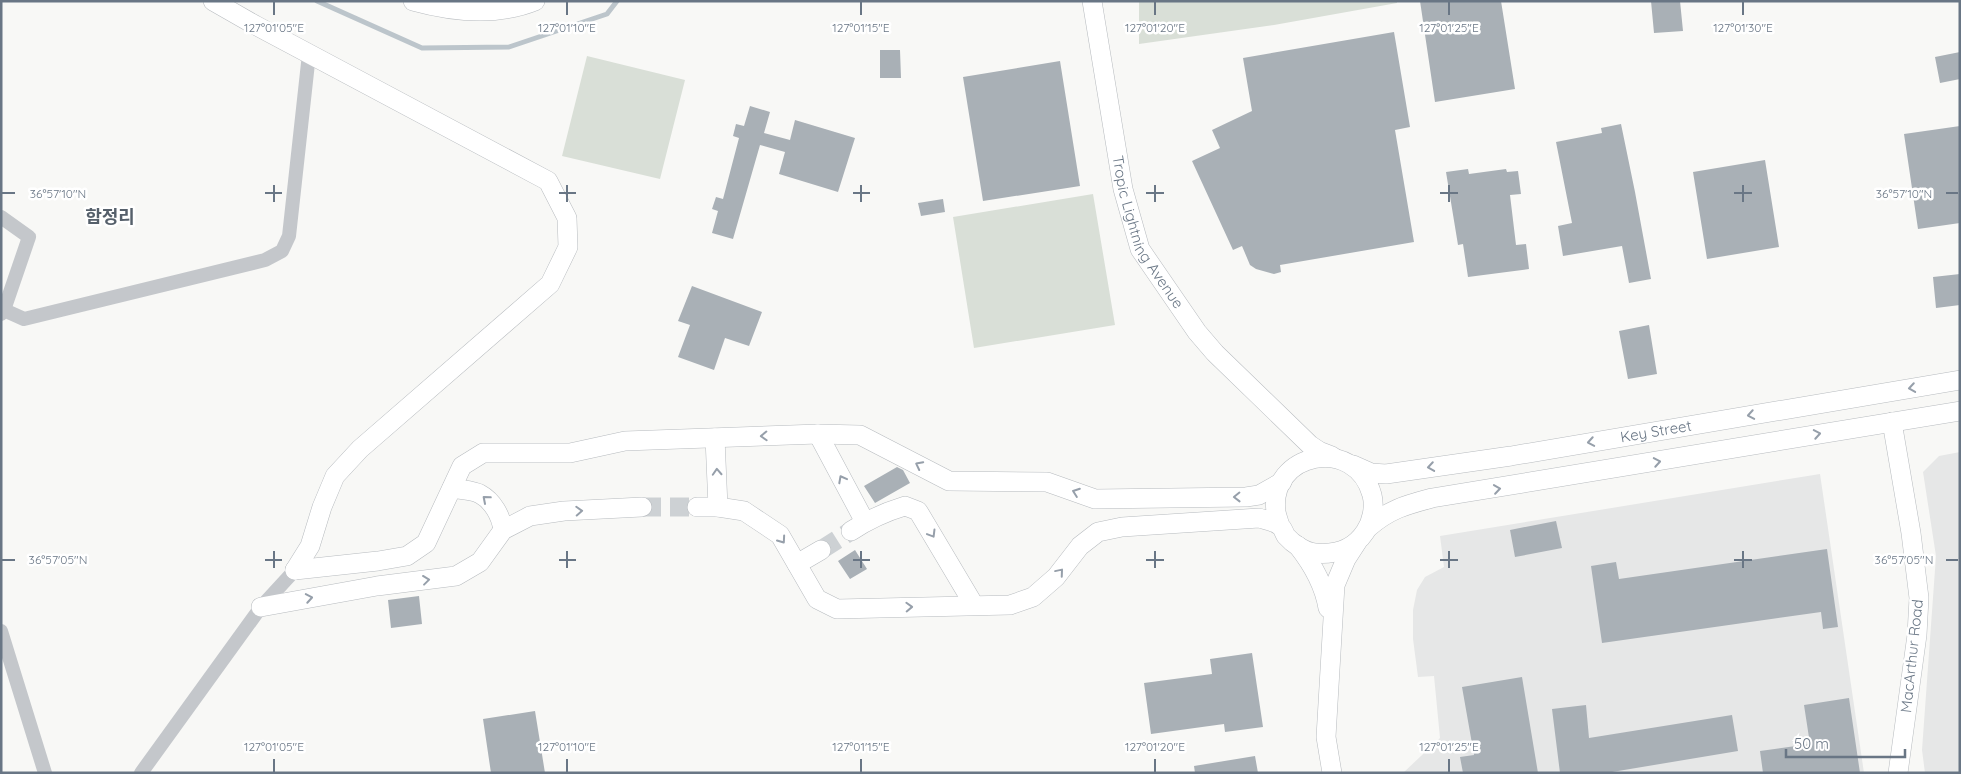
<svg xmlns="http://www.w3.org/2000/svg" width="1961" height="774" font-family="Quicksand,'Noto Sans KR',sans-serif">
<style>
.built{fill:#e6e7e7}
.green{fill:#d9dfd7}
.lines{fill:none;stroke-linecap:round;stroke-linejoin:round}
.stream{stroke:#bcc5cb;stroke-width:5}
.building{fill:#a9b0b6}
.secondary-tunnel{stroke:#cdd1d4;stroke-width:19;stroke-dasharray:19 9;stroke-linecap:butt}
.secondary-casing{stroke:#b7bbbf;stroke-width:20}
.street{stroke:#c4c7cb;stroke-width:14}
.secondary{stroke:#fff;stroke-width:19}
.oneway{stroke:#969faa}
.ticks{fill:none;stroke:#697685;stroke-width:2}
.labels{text-anchor:middle;stroke-width:5;stroke-linejoin:round;paint-order:stroke}
.street-label{font-size:15px;fill:#697685;stroke:#fff}
.quarter-label{font-size:18px;font-weight:bold;fill:#56606b;stroke:#fff}
.ticks-label{font-size:12px;text-anchor:middle;fill:#697685;stroke:#fff;stroke-width:5;stroke-linejoin:round;paint-order:stroke}
</style>
<rect width="100%" height="100%" fill="#f8f8f6"/>
<!-- built -->
<path class="built" d="M1960,452v321h-35l-3,-23 14,-194 -13,-84 16,-16z
M1820,474l44,299h-461l37,-35 -6,-62 -16,1 -5,-38v-29l4,-20 8,-13 19,-10 -4,-31z"/>
<!-- green -->
<path class="green" d="M1139,1h258v2l-123,22 -135,19z
M587,56l98,24 -25,99 -98,-23z
M1093,194l22,131 -141,23 -21,-131z"/>
<g class="lines">
<!-- stream -->
<path class="stream" d="M317,1l105,47 87,-1 98,-33 10,-13"/>
</g>
<!-- building -->
<path class="building" d="M1420,1h81l14,88 -80,13z
M1651,1h29l3,30 -29,2z
M1394,32l16,95 -15,3 19,112 -134,23 1,7 -7,2 -18,-5 -6,-4 -8,-19 -9,4 -41,-89 28,-13 -8,-18 40,-19 -9,-53z
M880,50h20l1,28h-21z
M1960,52v27l-20,4 -5,-26z
M1060,61l20,125 -97,15 -20,-124z
M750,106l20,6 -6,21 26,7 5,-20 60,18 -17,54 -59,-18 6,-22 -25,-7 -27,94 -21,-6 6,-22 -6,-2 4,-12 7,2 16,-61 -6,-2 3,-12 8,2z
M1621,124l14,68 16,87 -22,4 -7,-37 -59,10 -5,-30 14,-3 -16,-81 46,-9 -1,-5z
M1960,126v97l-42,6 -14,-95z
M1765,160l14,87 -72,12 -14,-87z
M1468,169l1,5 37,-5 1,3 11,-1 3,23 -11,1 6,50 10,-1 3,25 -61,8 -5,-33 -5,1 -12,-73z
M943,199l2,13 -24,4 -3,-13z
M1960,274v31l-24,3 -3,-31z
M692,286l70,26 -13,34 -24,-8 -11,32 -36,-13 12,-32 -12,-4z
M1649,325l8,49 -29,5 -9,-48z
M897,467l6,3 7,13 -35,20 -11,-17z
M1556,521l6,27 -47,9 -5,-27z
M1827,549l11,78 -15,2 -2,-17 -219,31 -11,-77 25,-4 3,17z
M855,550l12,19 -17,10 -12,-18z
M419,596l3,28 -31,4 -3,-28z
M1252,653l11,74 -38,5 -1,-8 -73,10 -7,-51 68,-9 -2,-15z
M1522,677l16,96h-75l-3,-16 14,-2 -12,-68z
M1849,698l11,75h-97l-3,-22 50,-7 -6,-39z
M1586,705l3,33 143,-23 6,36 -132,22h-46l-8,-64z
M535,711l10,62h-54l-8,-54z
M1255,756l3,17h-63l-1,-7z"/>
<g class="lines">
<!-- secondary-tunnel -->
<path class="secondary-tunnel" d="M642,507h55
M821,550l30,-19"/>
<defs>
<g id="secondary">
<path d="M213,1l42,24 293,156 19,37 1,29 -18,37 -190,165 -25,27 -13,31 -12,39 -15,24"/>
<path d="M413,1c40,11 83,16 122,0"/>
<path id="s1" d="M1092,1l31,188 17,60 57,83 18,21 95,92 9,6 13,5"/>
<path d="M1892,422l19,111 8,65 -2,37 -19,138"/>
<path d="M818,434l47,88"/>
<path d="M715,438l3,69"/>
<path id="s2" d="M1353,465l18,8 15,1 125,-18 449,-76"/>
<path d="M452,488c8,2 21,2 28,6 13,7 21,22 23,36"/>
<path d="M697,507h21l26,4 36,24 37,64 20,10 173,-4 23,-8 23,-20 24,-31 18,-14 24,-5 137,-9c7,2 15,3 21,8 3,2 4,7 6,10 7,8 19,16 29,17 20,2 39,-4 50,-21 7,-10 10,-25 7,-37 -16,-60 -104,-43 -96,17 1,5 3,10 4,14"/>
<path d="M1369,527c21,-18 37,-22 63,-29l528,-87"/>
<path d="M851,531c17,-11 34,-19 54,-25l13,5 56,94"/>
<path d="M1298,546c15,19 26,38 30,62"/>
<path d="M797,564l24,-14"/>
<path d="M295,570l83,-9 29,-5 19,-13 36,-77 21,-13h87l55,-12 193,-7 42,1 89,46 98,1 48,17 151,-2 13,-2 23,-13"/>
<path d="M261,607l116,-21 79,-10 24,-14 23,-32 27,-14 34,-5 78,-4"/>
<path d="M1332,773l-6,-36 9,-152 11,-26 11,-17"/>
</g>
</defs>
<!-- secondary casing -->
<use href="#secondary" class="secondary-casing"/>
<!-- street -->
<path class="street" d="M1,217l28,20 -25,73 -3,4
M4,310l20,9 241,-59 17,-9 7,-15 20,-182
M1,631l44,142
M141,773l120,-166 34,-37"/>
<!-- secondary -->
<use href="#secondary" class="secondary"/>
</g>
<!-- one-way arrows -->
<defs><path id="oneway-chevron" d="M-2-3.5L2.5 0L-2 3.5" fill="none" stroke-width="1.6" stroke-linecap="round" stroke-linejoin="round" transform="scale(1.25)"/></defs>
<g class="oneway">
<use href="#oneway-chevron" transform="translate(1912 388) rotate(171)"/>
<use href="#oneway-chevron" transform="translate(1751 415) rotate(170)"/>
<use href="#oneway-chevron" transform="translate(1817 434) rotate(-10)"/>
<use href="#oneway-chevron" transform="translate(764 436) rotate(178)"/>
<use href="#oneway-chevron" transform="translate(1591 442) rotate(170)"/>
<use href="#oneway-chevron" transform="translate(1657 462) rotate(-10)"/>
<use href="#oneway-chevron" transform="translate(919 465) rotate(-153)"/>
<use href="#oneway-chevron" transform="translate(1431 467) rotate(171)"/>
<use href="#oneway-chevron" transform="translate(717 472) rotate(-93)"/>
<use href="#oneway-chevron" transform="translate(842 479) rotate(-118)"/>
<use href="#oneway-chevron" transform="translate(1497 489) rotate(-8)"/>
<use href="#oneway-chevron" transform="translate(1076 492) rotate(-160)"/>
<use href="#oneway-chevron" transform="translate(1237 497) rotate(179)"/>
<use href="#oneway-chevron" transform="translate(486 499) rotate(-139)"/>
<use href="#oneway-chevron" transform="translate(579 511) rotate(-3)"/>
<use href="#oneway-chevron" transform="translate(932 534) rotate(59)"/>
<use href="#oneway-chevron" transform="translate(782 540) rotate(55)"/>
<use href="#oneway-chevron" transform="translate(1060 572) rotate(-50)"/>
<use href="#oneway-chevron" transform="translate(426 580) rotate(-7)"/>
<use href="#oneway-chevron" transform="translate(309 598) rotate(-10)"/>
<use href="#oneway-chevron" transform="translate(909 607) rotate(-2)"/>
</g>
<!-- ticks -->
<path class="ticks" d="M274,2v13M567,2v13M861,2v13M1155,2v13M1449,2v13M1743,2v13M274,185v17M567,185v17M861,185v17M1155,185v17M1449,185v17M1743,185v17M2,193h13M265,193h17M559,193h17M853,193h17M1146,193h18M1440,193h18M1734,193h18M1946,193h12M274,551v17M567,551v17M861,551v17M1155,551v17M1449,551v17M1743,551v17M2,560h13M265,560h17M559,560h17M853,560h17M1146,560h18M1440,560h18M1734,560h18M1946,560h12M274,759v13M567,759v13M861,759v13M1155,759v13M1449,759v13"/>
<g class="labels">
<!-- street labels -->
<g class="street-label">
<text dy="5" stroke="none"><textPath href="#s1" startOffset="240">Tropic Lightning Avenue</textPath></text>
<text dy="5" stroke="none"><textPath href="#s2" startOffset="308">Key Street</textPath></text>
<text transform="translate(1912 656) rotate(-84)" y="5">MacArthur Road</text>
</g>
<!-- quarter labels -->
<g class="quarter-label">
<text x="110" y="223">함정리</text>
</g>
</g>
<g class="ticks-label">
<text x="274" y="32">127°01'05"E</text>
<text x="567" y="32">127°01'10"E</text>
<text x="861" y="32">127°01'15"E</text>
<text x="1155" y="32">127°01'20"E</text>
<text x="1449" y="32">127°01'25"E</text>
<text x="1743" y="32">127°01'30"E</text>
<text x="58" y="198">36°57'10"N</text>
<text x="1904" y="198">36°57'10"N</text>
<text x="58" y="564">36°57'05"N</text>
<text x="1904" y="564">36°57'05"N</text>
<text x="274" y="751">127°01'05"E</text>
<text x="567" y="751">127°01'10"E</text>
<text x="861" y="751">127°01'15"E</text>
<text x="1155" y="751">127°01'20"E</text>
<text x="1449" y="751">127°01'25"E</text>
</g>
<!-- border -->
<rect width="1961" height="774" fill="none" stroke="#697685" stroke-width="5"/>
<!-- scale -->
<path d="M1786 749v8h119v-8" fill="none" stroke="#697685" stroke-width="2.5"/>
<text x="1794" y="749" font-size="15" fill="#697685" stroke="#ffffff" stroke-width="4" paint-order="stroke">50 m</text>
</svg>
